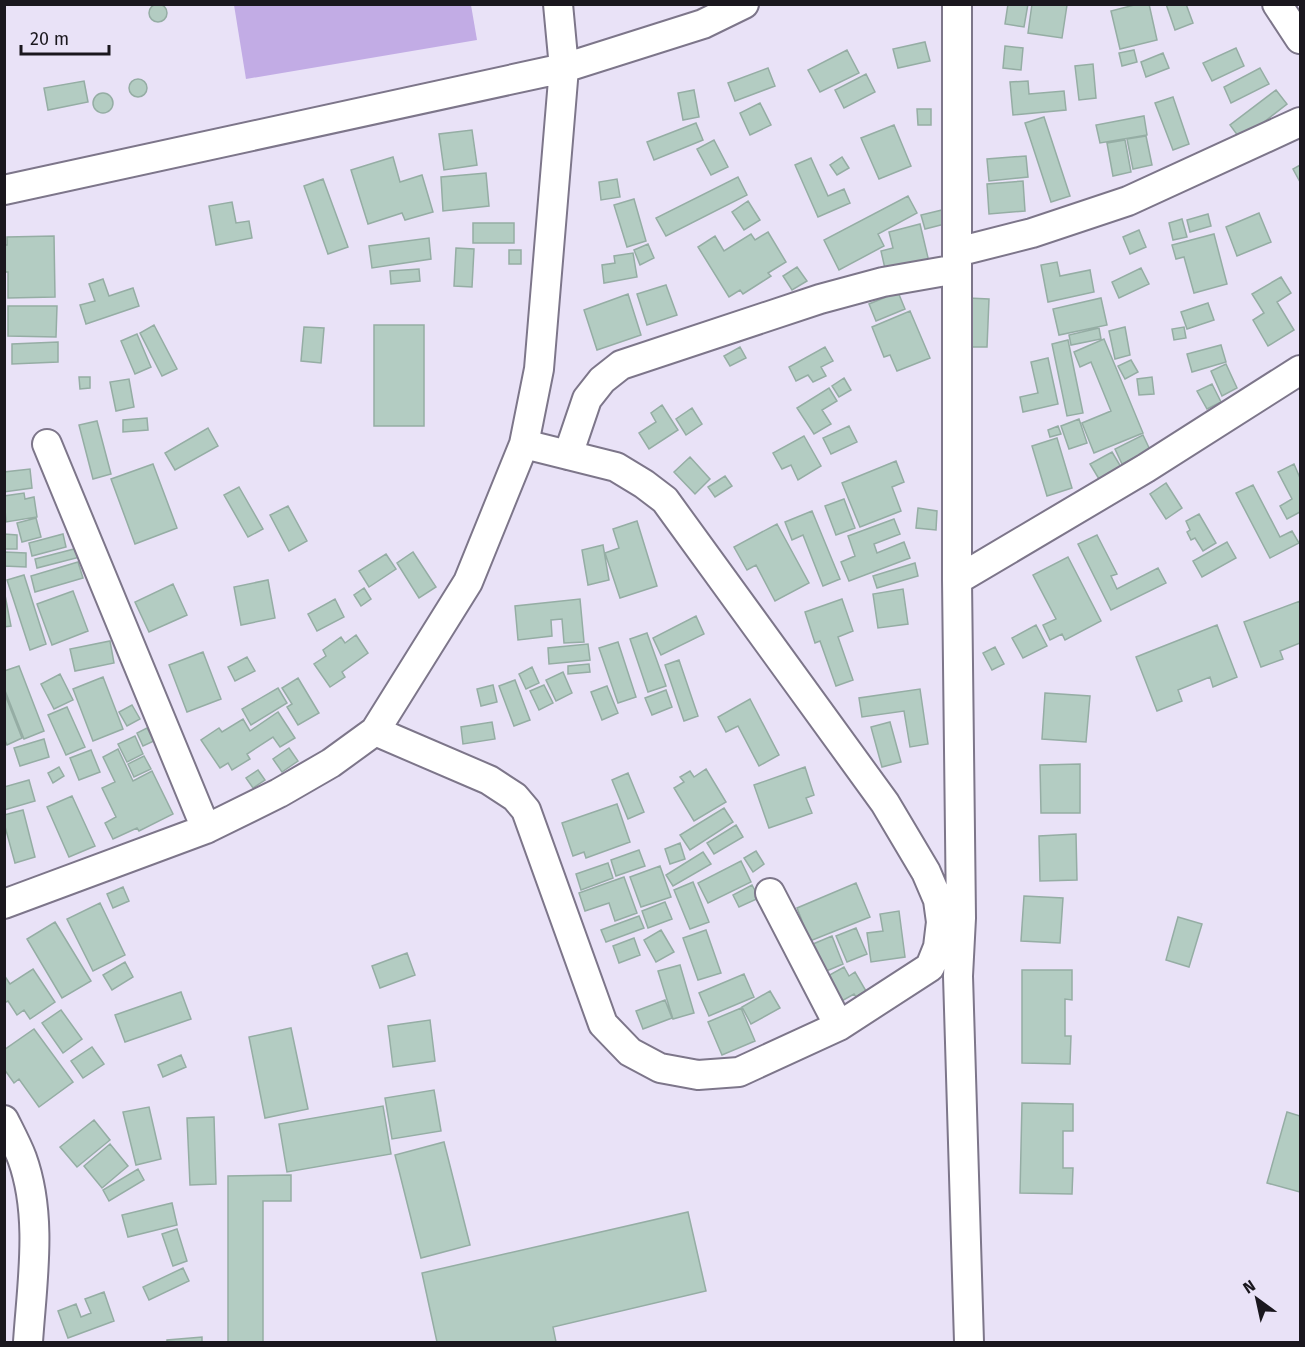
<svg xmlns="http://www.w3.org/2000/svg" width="1305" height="1347" font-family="'Fira Sans',sans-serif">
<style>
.green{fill:#c2ace5}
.building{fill:#b3ccc2;stroke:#95ada4;stroke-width:1.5}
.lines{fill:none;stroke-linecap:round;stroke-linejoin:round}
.street-casing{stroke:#7d768a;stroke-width:32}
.street{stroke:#fff;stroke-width:28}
</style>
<rect width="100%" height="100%" fill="#e9e2f7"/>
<!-- green -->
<path class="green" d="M234,5h237l6,35 -231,39z"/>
<!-- building -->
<path class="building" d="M1008,4h20l-4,23 -19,-3z
M1032,4l35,1 -5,33 -34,-5z
M1138,4h11l8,36 -37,9 -9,-38z
M1166,4h20l7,19 -18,7z
M149 13a9 9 0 1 1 18 0a9 9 0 1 1-18 0Z
M925,42l5,19 -32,7 -5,-19z
M1005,46l18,2 -2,22 -18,-2z
M1236,48l8,18 -32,15 -9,-18z
M847,50l12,23 -39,19 -12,-22z
M1134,50l3,12 -15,4 -3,-13z
M1163,53l6,15 -23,9 -5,-15z
M1093,64l3,34 -17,2 -4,-34z
M768,68l7,18 -40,15 -7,-18z
M1260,68l9,16 -38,19 -7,-16z
M866,74l9,18 -31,16 -9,-18z
M129 88a9 9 0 1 1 18 0a9 9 0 1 1-18 0Z
M84,81l4,21 -40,8 -4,-22z
M1028,81l1,13 35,-3 2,19 -53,5 -3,-33z
M694,90l5,27 -16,3 -5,-27z
M1276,90l11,14 -46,36 -11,-15z
M93 103a10 10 0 1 1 20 0a10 10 0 1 1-20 0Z
M1173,97l16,47 -16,6 -18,-47z
M760,103l11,22 -21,10 -10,-22z
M917,109h14v16h-13z
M1144,116l3,19 -47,8 -4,-18z
M1044,117l26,79 -19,6 -26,-79z
M696,123l7,17 -49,20 -7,-18z
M894,125l17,41 -32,13 -18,-41z
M472,130l5,35 -33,5 -5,-36z
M1146,136l6,29 -19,4 -6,-30z
M714,140l14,27 -17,8 -14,-26z
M1125,140l6,32 -18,4 -6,-33z
M1026,156l2,21 -39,4 -2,-22z
M393,157l7,25 22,-7 11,37 -28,8 -3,-7 -34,11 -17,-54z
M842,157l7,11 -12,7 -7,-10z
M811,158l17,38 16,-7 6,14 -32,14 -23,-52z
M1300,165v17l-7,-13z
M486,173l3,33 -46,5 -2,-34z
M738,177l9,18 -81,41 -10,-18z
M323,179l25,68 -20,7 -24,-68z
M617,179l3,18 -19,3 -2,-18z
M1023,181l2,30 -36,3 -2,-30z
M908,196l9,17 -39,21 6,12 -45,24 -15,-30z
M634,199l12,42 -19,6 -13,-42z
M748,201l12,19 -16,10 -12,-18z
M232,202l4,21 13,-2 3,17 -36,7 -7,-39z
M942,210l3,14 -20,5 -4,-14z
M1259,213l12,29 -34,14 -11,-29z
M1208,214l3,12 -21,6 -3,-12z
M1182,219l5,18 -14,3 -4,-17z
M473,223h41v20h-41z
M920,224l9,38 -43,11 -5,-22 12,-3 -4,-16z
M1139,230l7,17 -16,7 -7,-17z
M768,232l18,30 -18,11 3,3 -28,18 -3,-4 -11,7 -31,-50 17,-11 9,15 27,-17 4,6z
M1214,234l13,50 -33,9 -10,-36 -8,2 -4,-14z
M54,236l1,61 -47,1v-26h-4v-27h3v-8z
M429,238l2,21 -59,9 -3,-22z
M648,244l6,14 -14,7 -6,-15z
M456,248l18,1 -2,38 -18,-1z
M509,250h12v14h-12z
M633,253l4,24 -33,6 -2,-18 13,-2 -1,-7z
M1057,262l3,14 30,-6 4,22 -46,10 -7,-37z
M797,267l10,14 -15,9 -9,-14z
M1141,268l8,16 -30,14 -7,-16z
M419,269l1,12 -29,3 -1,-13z
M1281,277l10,16 -14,9 17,28 -26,16 -15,-26 11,-7 -12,-19z
M103,279l6,17 24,-8 6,18 -53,18 -6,-19 15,-4 -6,-17z
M666,285l11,30 -30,10 -10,-31z
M898,292l7,17 -29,12 -7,-17z
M628,294l13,41 -44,15 -13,-40z
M968,298l21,1 -2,48h-21z
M1101,298l6,27 -48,10 -6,-26z
M1208,303l6,17 -27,9 -6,-17z
M8,306h49l-1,31 -48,-1z
M910,311l20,47 -33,13 -7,-16 -6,2 -12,-30z
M154,325l23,44 -15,7 -22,-43z
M374,325h50v101h-50z
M304,327l20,1 -3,35 -20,-2z
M1125,327l5,28 -15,4 -6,-28z
M1184,327l2,11 -12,2 -2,-11z
M1099,328l2,11 -30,6 -2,-10z
M137,334l14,33 -16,7 -14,-33z
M1104,339l39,94 -49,20 -12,-30 29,-12 -20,-49 -11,5 -6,-15z
M1068,340l15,73 -16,3 -15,-72z
M58,342v20l-46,2v-20z
M1221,345l5,17 -34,10 -5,-18z
M740,347l6,11 -16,8 -6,-10z
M825,347l8,14 -12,6 5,9 -13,6 -5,-7 -12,6 -7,-14z
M1048,358l10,46 -35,8 -3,-15 18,-4 -7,-31z
M1131,360l7,12 -13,7 -7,-13z
M1226,364l11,24 -15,8 -11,-25z
M79,377h11v11l-10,1z
M1152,377l2,17 -15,1 -2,-16z
M844,378l7,12 -12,7 -7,-11z
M129,379l5,28 -18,4 -6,-29z
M1212,384l9,18 -14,7 -10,-18z
M829,388l8,13 -15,9 9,14 -17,10 -17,-26z
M662,405l16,25 -29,19 -10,-16 17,-11 -5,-9z
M692,408l10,16 -16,11 -10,-16z
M147,418l1,12 -25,2v-12z
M1079,419l8,24 -18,6 -8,-23z
M97,421l14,53 -18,5 -14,-54z
M849,426l8,16 -26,12 -8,-16z
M1058,426l3,8 -11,3 -2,-7z
M208,428l10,18 -43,24 -10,-17z
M1143,435l7,15 -28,14 -7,-15z
M804,436l17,30 -23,14 -7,-15 -9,4 -9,-16z
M1057,438l15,50 -25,8 -15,-50z
M1112,452l9,15 -22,12 -9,-15z
M690,457l20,22 -15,15 -21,-22z
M896,461l8,21 -12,5 9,24 -41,16 -18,-44z
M153,464l24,64 -42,16 -24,-65z
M1294,464l6,14v34l-13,7 -7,-13 12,-7 -14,-27z
M30,469l2,19 -28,4v-20z
M725,476l7,10 -17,11 -7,-10z
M1166,483l16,25 -16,11 -16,-25z
M1253,485l27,52 12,-6 7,12 -29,15 -34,-65z
M239,487l24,42 -15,8 -24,-42z
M24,493l1,6 9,-2 3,20 -31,5 -2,-26z
M844,499l11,29 -19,7 -11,-29z
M288,506l19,35 -18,10 -19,-36z
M918,508l19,3 -1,19 -20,-2z
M812,511l28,68 -17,7 -20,-51 -11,5 -7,-18z
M1199,514l17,29 -13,8 -8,-13 -4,2 -4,-8 3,-2 -4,-9z
M36,518l5,19 -19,5 -5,-19z
M894,519l6,15 -26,10 3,9 27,-11 6,16 -61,23 -8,-19 14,-6 -7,-20z
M637,521l20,65 -37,12 -15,-45 14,-5 -6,-19z
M777,524l32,59 -34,18 -19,-36 -9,5 -13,-23z
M4,534l13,1v14h-13z
M63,534l3,13 -34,9 -3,-13z
M1097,535l20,39 -6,2 6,13 41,-21 8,15 -55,27 -33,-66z
M1227,542l9,16 -34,19 -9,-16z
M603,545l6,35 -21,5 -6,-35z
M78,548l2,9 -43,11 -2,-9z
M4,552l22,1v14l-22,-1z
M413,552l23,35 -17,11 -22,-35z
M386,554l10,15 -27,18 -10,-16z
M1068,557l33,64 -36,19 -3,-6 -12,6 -7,-15 13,-6 -23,-44z
M78,562l5,16 -48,14 -4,-16z
M915,563l3,13 -41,12 -4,-12z
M24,575l22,69 -16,6 -23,-70z
M268,580l7,38 -34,7 -7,-38z
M173,584l14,31 -38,17 -14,-30z
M364,588l7,11 -10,7 -7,-11z
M903,589l5,35 -30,4 -5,-34z
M4,590l7,36 -7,1z
M73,591l15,40 -36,14 -15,-41z
M335,599l9,18 -27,14 -9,-17z
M580,599l4,43 -20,1 -2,-24 -11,1 1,16 -34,4 -3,-34z
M842,599l11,32 -15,6 15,43 -17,6 -16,-45 -5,2 -10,-31z
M1300,601v42l-20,8 3,8 -22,8 -17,-45z
M696,616l8,18 -43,21 -8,-17z
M1036,625l11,21 -24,12 -11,-20z
M1217,625l20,52 -24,10 -3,-10 -32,13 4,11 -25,10 -21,-54z
M647,633l19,53 -18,6 -18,-53z
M356,635l12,18 -26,19 3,5 -15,10 -16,-23 12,-8 -3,-6 18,-13 4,6z
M110,641l4,22 -39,8 -5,-22z
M618,642l18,55 -18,6 -19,-55z
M588,644l2,16 -41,4 -1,-16z
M995,647l9,17 -12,6 -9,-17z
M203,652l18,47 -34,13 -18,-47z
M247,657l8,14 -20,10 -7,-14z
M679,660l19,56 -14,5 -19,-56z
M589,664l1,8 -22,2v-8z
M19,666l25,65 -20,8 -20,-51v-17z
M532,667l7,16 -13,6 -7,-15z
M563,672l9,21 -16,8 -10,-21z
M60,674l13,26 -19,9 -13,-25z
M103,677l20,52 -30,12 -20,-52z
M298,678l21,35 -21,12 -11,-18 5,-3 -10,-16z
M515,680l15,40 -16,6 -15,-40z
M493,685l4,17 -16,4 -4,-17z
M544,685l9,18 -14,7 -9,-19z
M607,686l11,27 -16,7 -11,-28z
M278,688l9,15 -36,22 -9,-16z
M920,689l8,55 -18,3 -6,-36 -42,6 -3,-19z
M666,690l6,17 -20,8 -7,-17z
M4,692l18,46 -15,7 -3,-7z
M1045,693l45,3 -4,46 -44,-3z
M750,699l29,56 -20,11 -21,-40 -12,6 -8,-15z
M132,705l8,14 -13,7 -8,-14z
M67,707l18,40 -19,8 -18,-40z
M278,712l17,26 -15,9 -7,-10 -26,17 3,5 -18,11 -4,-7 -8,5 -19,-28 18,-12 3,4 21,-13 7,12z
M492,722l3,17 -32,5 -2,-17z
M890,722l11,40 -19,5 -11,-40z
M147,728l7,13 -11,5 -6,-13z
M135,736l8,18 -16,8 -9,-18z
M44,739l5,18 -29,9 -6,-18z
M289,748l9,13 -16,11 -9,-13z
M118,749l15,32 19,-10 21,43 -34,17 -2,-3 -24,11 -8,-16 11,-6 -14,-29 13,-6 -12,-25z
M91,750l9,22 -21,8 -9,-22z
M144,756l7,13 -17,8 -6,-13z
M1080,764v49h-39l-1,-48z
M59,767l5,9 -11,7 -5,-10z
M805,767l9,28 -8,3 6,15 -43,15 -15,-43z
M706,769l20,33 -32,19 -20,-33 10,-6 -4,-5 10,-6 4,6z
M258,770l7,10 -12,8 -7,-10z
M628,773l16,39 -16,7 -16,-39z
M29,780l6,21 -31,9v-23z
M72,796l23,50 -26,11 -22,-50z
M617,804l13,38 -44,16 -2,-6 -11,4 -11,-33z
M724,808l9,14 -43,28 -10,-15z
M23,810l12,47 -20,6 -11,-40v-8z
M736,825l7,12 -29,17 -7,-11z
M1076,834l1,46 -37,1 -1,-45z
M680,843l5,16 -15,5 -5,-15z
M639,850l6,16 -29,10 -5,-16z
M756,851l8,13 -11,8 -9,-14z
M703,852l8,12 -38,22 -7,-11z
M741,861l10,21 -43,21 -10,-20z
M608,863l5,15 -32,12 -5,-16z
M660,866l11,31 -30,10 -11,-30z
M624,877l13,36 -22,8 -6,-18 -24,8 -6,-18z
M693,882l16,40 -19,7 -16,-39z
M856,883l14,34 -60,24 -13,-33z
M752,885l7,13 -20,9 -6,-12z
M123,887l6,14 -16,7 -6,-14z
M1024,896l39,2 -3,45 -39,-2z
M665,902l7,17 -24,9 -6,-17z
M100,903l25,52 -32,16 -26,-52z
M899,911l6,46 -34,5 -4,-29 16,-2 -3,-17z
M639,916l5,12 -38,14 -5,-12z
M1178,917l24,7 -13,43 -23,-7z
M55,922l36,59 -29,17 -35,-59z
M856,928l11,26 -20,8 -11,-26z
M661,930l13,22 -18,10 -12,-22z
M706,930l15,43 -23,7 -15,-42z
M832,936l11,28 -19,8 -11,-28z
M634,938l6,17 -21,8 -6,-17z
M407,953l8,22 -35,13 -8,-22z
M125,962l8,15 -21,13 -9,-15z
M680,965l14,48 -21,6 -15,-48z
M844,967l5,9 6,-4 11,19 -10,6 -2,-3 -14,8 -14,-25z
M33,969l22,33 -25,17 -6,-9 -7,5 -9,-14 -4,2v-28l6,9z
M1022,970h50v30l-7,-1v37h6l-1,28 -48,-1z
M744,974l10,23 -45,19 -10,-23z
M770,991l10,17 -29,16 -9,-17z
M181,992l10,27 -66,23 -10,-27z
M665,1000l7,18 -29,11 -7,-18z
M741,1008l14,33 -33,14 -14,-33z
M61,1010l21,29 -19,14 -21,-30z
M430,1020l5,41 -42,6 -5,-41z
M291,1028l17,81 -43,9 -16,-81z
M34,1029l39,53 -34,25 -20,-28 -5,4 -10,-14v-19z
M92,1047l12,17 -21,14 -12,-17z
M181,1055l5,12 -23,10 -5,-12z
M434,1090l7,41 -49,8 -7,-41z
M1022,1103l51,1v27h-10v37h10l-1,26 -52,-1z
M383,1106l8,48 -104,18 -8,-48z
M149,1107l12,52 -25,6 -13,-53z
M1287,1112l13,4v76l-33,-9z
M214,1117l2,67 -26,1 -3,-67z
M94,1120l16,20 -33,27 -17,-20z
M444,1142l26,103 -49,13 -26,-103z
M110,1144l18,22 -26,22 -18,-22z
M138,1169l6,11 -35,21 -6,-11z
M291,1175v26h-28v141h-35v-166z
M172,1203l5,22 -49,12 -6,-22z
M688,1212l18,79 -153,36 3,15h-119l-15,-69z
M177,1229l10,32 -14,5 -11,-32z
M183,1268l6,13 -40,19 -6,-13z
M104,1292l10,29 -46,17 -10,-27 18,-7 5,13 10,-4 -6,-14z
M202,1337v5h-35v-2z"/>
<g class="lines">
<defs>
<path id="street" d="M957,4v576l4,338 -3,58 11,366
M1277,4l23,35
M4,190l560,-122 139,-44 41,-20
M957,252l75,-19 96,-32 172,-79
M47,444l159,385
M568,455l19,-56 15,-19 19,-15 199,-66 63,-17 74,-13
M957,580l189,-112 154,-98
M375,731l114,49 26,17 11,13 77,214 27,28 30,16 38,7 41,-3 100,-46 91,-59 8,-20 3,-25 -3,-22 -12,-28 -41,-69 -220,-303 -21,-16 -28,-17 -92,-23
M770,893l69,133
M4,904l202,-75 73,-36 52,-30 44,-32 93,-149 56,-138 15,-75 25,-301 -6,-64
M4,1120c6,12 13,25 18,38 21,58 10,124 6,184"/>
</defs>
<!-- street casing -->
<use href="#street" class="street-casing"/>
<!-- street -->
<use href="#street" class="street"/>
</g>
<!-- border -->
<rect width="1305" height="1347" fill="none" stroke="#1a171e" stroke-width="12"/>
<!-- north arrow -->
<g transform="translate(1257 1299) rotate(327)" stroke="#e9e2f7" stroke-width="4.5" paint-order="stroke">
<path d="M0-4.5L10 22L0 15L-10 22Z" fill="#1a171e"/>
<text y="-9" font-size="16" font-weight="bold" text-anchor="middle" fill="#1a171e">N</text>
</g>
<!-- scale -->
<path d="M21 45v9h88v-9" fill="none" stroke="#1a171e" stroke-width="3"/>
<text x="30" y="45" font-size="18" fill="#1a171e" stroke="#e9e2f7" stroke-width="4.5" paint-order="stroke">20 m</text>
</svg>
